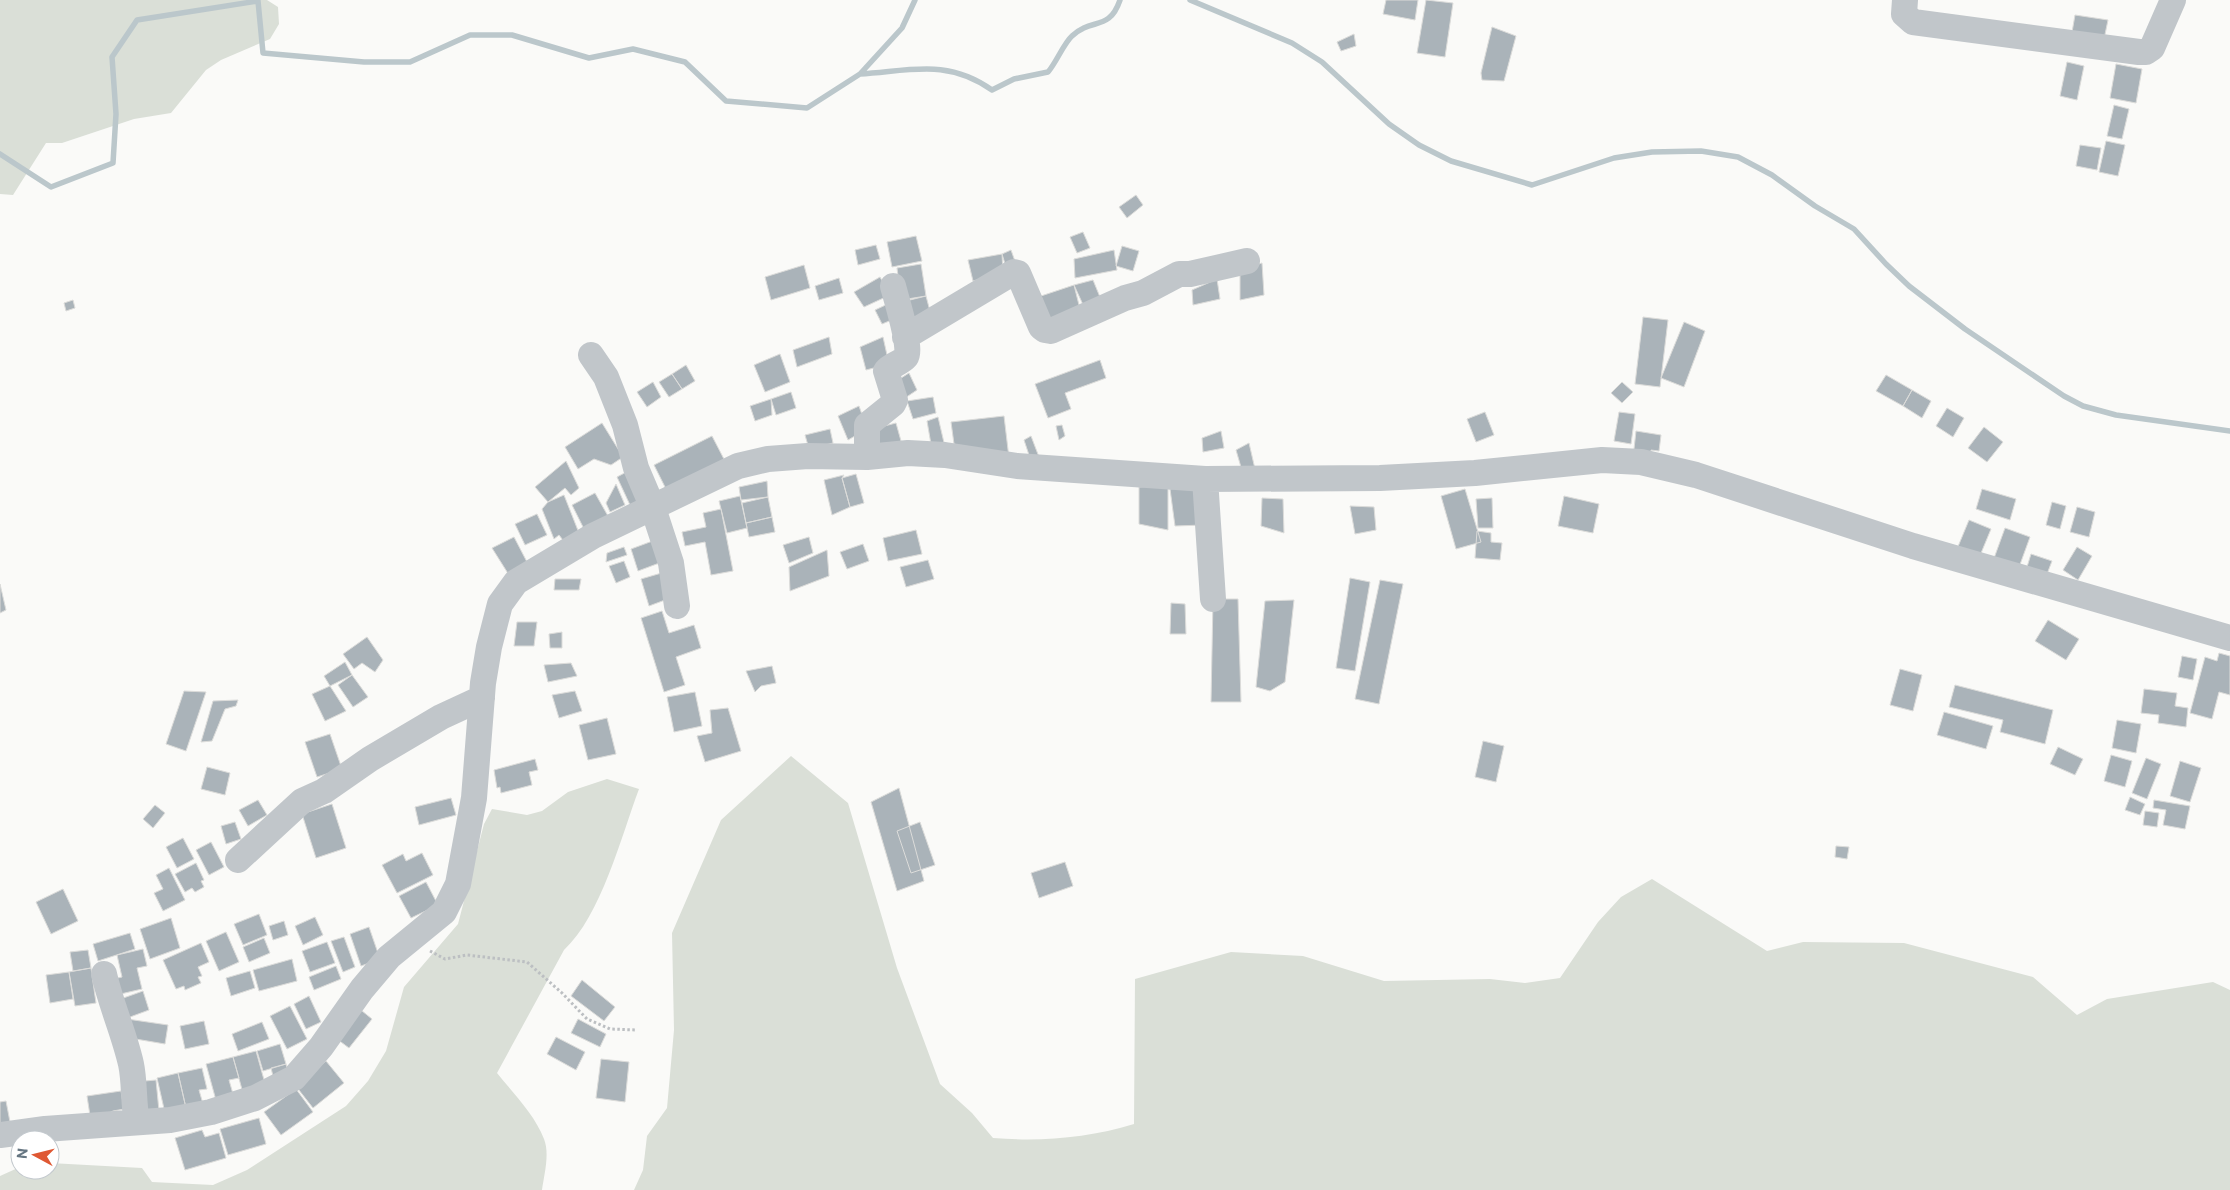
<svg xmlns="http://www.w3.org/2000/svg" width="2230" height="1190" font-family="Commissioner,sans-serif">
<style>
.green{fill:#dadfd7}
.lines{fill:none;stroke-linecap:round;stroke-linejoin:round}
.stream{stroke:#bbc7cb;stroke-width:5.5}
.building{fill:#aab3b9;stroke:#dcdcda}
.path{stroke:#bcbfc2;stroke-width:3;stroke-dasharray:2.5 2.5;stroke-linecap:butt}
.minor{stroke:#c1c6ca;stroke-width:26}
</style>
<rect width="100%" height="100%" fill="#fafaf8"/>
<!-- green -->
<path class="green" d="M0,0h267l11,7 1,17 -9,15 -49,21 -15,10 -35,43 -37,6 -72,24h-16l-33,52 -13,-1z
M791,756l57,47 49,165 43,116 32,29 21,25c48,4 95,0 141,-14l1,-145 96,-27 72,4 81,25 106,-2 35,4 35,-5 38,-56 23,-25 31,-18 115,72 36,-9 101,1 129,34 44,38 30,-16 106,-17 17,8v200h-1596l9,-20 4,-34 20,-28 7,-78 -2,-97 49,-113z
M607,779l32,10c-18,48 -38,127 -75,161l-67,123c16,20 38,42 47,66 6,15 0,36 -2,51h-542v-14l20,-9v3h30v-7l92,5 10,14 61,3 34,-15 99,-64 22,-25 18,-30 18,-64 54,-63 26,-100 8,-15 35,6 15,-4 26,-19z"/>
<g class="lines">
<!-- stream -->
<path class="stream" d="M1190,0l102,43 30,19 67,62 30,21 32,16 81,24 82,-27 38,-6 49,-1 37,6 34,18 43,31 39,23 32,35 23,22 56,43 99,67 19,10 33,9 114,16
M860,74c50,-3 87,-16 132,16l22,-11 34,-7c8,-9 16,-29 24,-36 20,-19 37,-4 48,-36
M0,154l51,33 62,-24 3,-49 -4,-57 25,-37 121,-19 5,52 101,9h46l60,-27h42l77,23 44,-9 52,13 41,39 81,7 53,-34 42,-46 13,-28"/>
</g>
<!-- building -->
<path class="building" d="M1386,0h32l-3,20 -32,-6z
M1426,0l27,3 -8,54 -28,-4z
M2075,15l33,5 -5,24 -32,-6z
M1492,27l24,9 -12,45 -22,-1 -1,-7z
M1354,34l2,12 -15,5 -4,-9z
M2067,62l17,4 -7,34 -17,-4z
M2116,64l26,5 -6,34 -26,-5z
M2114,105l15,4 -7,30 -15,-3z
M2106,141l19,4 -7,31 -19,-4z
M2080,145l21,3 -4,22 -21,-4z
M1136,195l7,10 -16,13 -8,-11z
M1083,232l7,16 -13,5 -7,-16z
M916,236l6,25 -30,6 -5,-25z
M876,245l4,14 -22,6 -3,-15z
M1122,246l17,5 -6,20 -17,-5z
M1011,250l5,14 -10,3 -4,-13z
M1114,250l3,20 -42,8 -1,-19z
M1002,254l1,19 -30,8 -5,-21z
M1262,263l2,32 -24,5v-30z
M921,264l5,32 -25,4 -4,-32z
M804,265l6,23 -39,12 -6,-23z
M880,277l10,18 -26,12 -10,-15z
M839,278l4,15 -24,7 -4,-14z
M1217,279l3,20 -27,6 -1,-15z
M1093,280l9,22 -17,7 -11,-24z
M1074,285l6,24 -31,11 -8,-24z
M926,296l5,19 -22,7 -7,-20z
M73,300l2,8 -9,3 -2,-8z
M892,302l2,17 -12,5 -7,-14z
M1643,317l25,3 -8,67 -25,-3z
M1684,322l21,9 -21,56 -23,-9z
M829,337l3,17 -35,13 -4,-17z
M883,337l6,27 -23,6 -6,-23z
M780,354l10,28 -25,10 -11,-27z
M1100,360l6,18 -41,15 6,16 -23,9 -13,-34z
M686,365l9,16 -13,8 -10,-15z
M909,373l8,17 -12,8 -7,-18z
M672,374l10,15 -13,8 -10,-15z
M1886,375l26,15 -9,16 -27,-15z
M653,382l8,15 -14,10 -10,-15z
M1622,382l11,10 -11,11 -11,-10z
M1912,390l19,11 -9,17 -19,-12z
M791,392l5,16 -20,7 -5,-16z
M933,397l3,16 -23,6 -6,-18z
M771,399l1,16 -17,6 -5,-15z
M859,406l8,23 -19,11 -10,-24z
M1947,408l17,10 -11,19 -17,-11z
M1485,412l9,23 -18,7 -9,-23z
M1619,412l16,2 -4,30 -17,-3z
M1004,416l5,42 -55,-14 -3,-22z
M938,417l7,30 -13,3 -5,-29z
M602,423l21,34 -12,8 -17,-6 -16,10 -13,-22z
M896,423l5,18 -23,7 -5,-19z
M1062,425l3,11 -6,4 -3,-14z
M1984,427l19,15 -16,20 -19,-14z
M830,429l3,14 -24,6 -4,-14z
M1221,431l3,17 -21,4 -1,-14z
M1636,431l25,4 -2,16 -8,-1 -1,11 -17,-3z
M712,436l14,27 -58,30 -14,-28z
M1031,436l8,21 -8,4 -7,-21z
M1249,443l6,26 -12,5 -7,-24z
M566,461l13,27 -8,7 -6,-7 -17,14 -13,-15z
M632,469l16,28 -18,8 -13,-28z
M856,474l8,29 -14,4 -8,-29z
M844,475l-2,3 8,29 -18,8 -8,-35z
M767,481l1,16 -27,3 -2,-13z
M616,484l9,21 -15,7 -4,-9z
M1168,485v45l-29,-6v-37z
M1198,486l5,39 -28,1 -5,-37z
M1465,489l16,53 -25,7 -15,-53z
M1982,489l34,10 -6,21 -34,-11z
M595,493l13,23 -24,13 -12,-24z
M564,495l15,38 -13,11 -7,-9 -5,4 -12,-30 6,-7z
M740,496l7,32 -20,5 -8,-32z
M1564,496l35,8 -6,29 -35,-7z
M768,497l4,20 -26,6 -4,-20z
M1262,498l21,1 1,34 -23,-7z
M1492,498l1,30h-15l-2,-29z
M2052,502l14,4 -6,23 -14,-4z
M1350,506l24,1 2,23 -21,4z
M2077,507l18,5 -6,25 -19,-5z
M721,509l12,62 -22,4 -6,-33 -20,4 -3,-14 24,-5 -3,-14z
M537,514l10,21 -22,10 -10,-21z
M772,517l3,15 -26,5 -3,-14z
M1969,520l22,9 -12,29 -22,-9z
M2005,528l25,9 -12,33 -25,-9z
M916,530l6,24 -34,7 -5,-23z
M1477,531l14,2v9l11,1 -2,17 -25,-2z
M514,537l13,25 -18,13 -17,-27z
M809,537l4,16 -24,10 -6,-18z
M658,539l12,20 -32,12 -7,-22z
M863,544l6,17 -22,8 -7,-17z
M624,547l3,8 -21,7 1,-9z
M2077,547l15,9 -14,24 -15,-10z
M827,550l2,26 -39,15 -1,-24z
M2031,554l21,7 -5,13 -20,-7z
M928,560l6,19 -28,8 -6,-20z
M624,561l6,16 -14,6 -7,-17z
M665,572l8,25 -24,9 -8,-27z
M1350,578l20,4 -15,89 -19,-3z
M555,579h26l-2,11h-25z
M1380,580l23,4 -24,120 -24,-5z
M0,584l6,26 -6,3z
M1213,599h25l3,103h-30z
M1294,600l-9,82 -15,9 -14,-4 9,-86z
M1171,603l14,1 1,30h-16z
M662,611l7,22 25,-8 7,23 -25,9 9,28 -21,7 -23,-74z
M2048,620l31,19 -13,21 -31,-19z
M517,622h20l-3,24h-20z
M562,632v16h-12l-1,-14z
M367,637l16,23 -8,12 -13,-9 -8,6 -11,-15z
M2219,653l11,3v39l-11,-3 -7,27 -22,-6 15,-56 12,4z
M2182,656l15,3 -4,21 -15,-3z
M345,662l7,13 -22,11 -6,-10z
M571,663l6,13 -29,6 -4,-17z
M772,666l4,17 -15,3 -6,6 -9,-21z
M1900,669l22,6 -9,36 -23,-6z
M352,675l16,22 -15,10 -15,-22z
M1955,685l98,25 -8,34 -45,-12 3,-12 -54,-13z
M330,686l16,25 -21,10 -13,-27z
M2144,689l33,4 -2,13 13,2 -2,19 -28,-4 1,-8 -18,-2z
M184,691l22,1 -20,59 -20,-7z
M575,691l7,20 -23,7 -7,-23z
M695,692l7,34 -28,6 -7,-35z
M238,700l-2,6 -11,3 -13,32 -11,1 12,-41z
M728,708l13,43 -36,11 -8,-26 15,-3 -2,-23z
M1944,712l49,14 -7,23 -49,-14z
M607,718l9,36 -28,6 -9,-35z
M2117,720l24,4 -5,29 -24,-5z
M330,734l12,35 -25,8 -12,-35z
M1483,741l21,5 -8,36 -21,-5z
M2058,747l25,12 -8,16 -25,-11z
M2111,755l21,6 -7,26 -21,-6z
M2146,758l15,6 -14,35 -15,-6z
M535,759l3,11 -9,2 3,13 -31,8 -1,-6 -3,1 -3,-18z
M2180,761l21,7 -11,34 -20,-6z
M207,767l23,6 -5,22 -24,-6z
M899,788l25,93 -27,10 -26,-89z
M2130,797l15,7 -5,11 -15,-5z
M451,798l5,17 -37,10 -4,-18z
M258,800l9,15 -19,11 -9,-16z
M2154,800l36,6 -5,23 -22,-4 3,-15 -13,-2z
M332,804l14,44 -30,10 -14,-44z
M155,805l10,8 -12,15 -10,-9z
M2145,811l14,2 -2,14 -14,-2z
M235,822l6,17 -15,5 -5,-18z
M920,822l15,43 -24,8 -14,-42z
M183,838l11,21 -17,9 -11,-21z
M211,842l13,25 -15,8 -13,-25z
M1836,846l13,1 -2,12 -12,-2z
M422,853l11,22 -36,18 -15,-28 21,-11 3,7z
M1065,862l8,24 -34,12 -8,-25z
M196,863l8,17 -3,1 3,6 -9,5 -3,-4 -7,4 -10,-18z
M169,868l16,32 -22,11 -9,-18 9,-4 -7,-14z
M426,882l12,23 -27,13 -12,-22z
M63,889l15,32 -27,13 -15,-32z
M259,914l8,21 -24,10 -9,-21z
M315,917l8,18 -20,10 -8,-19z
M171,918l9,30 -30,11 -10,-30z
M284,921l4,14 -15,5 -4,-14z
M369,927l11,32 -19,7 -11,-32z
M226,932l13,30 -20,9 -13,-30z
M130,933l5,16 -37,12 -5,-17z
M344,937l11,30 -12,5 -12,-31z
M264,938l6,15 -21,9 -6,-15z
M327,942l8,21 -25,9 -8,-21z
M201,943l8,19 -11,5 4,9 -4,1 3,6 -16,7 -1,-4 -8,3 -13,-29z
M143,949l4,17 -10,2 5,21 -30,7 -3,-16 13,-3 -5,-22z
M88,950l3,18 -18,3 -3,-19z
M292,959l5,22 -38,10 -6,-21z
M336,966l5,13 -27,11 -5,-13z
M91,968l5,35 -21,3 -6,-34z
M250,971l5,17 -24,8 -5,-18z
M69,972l4,27 -23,4 -4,-28z
M582,980l33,27 -11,14 -33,-25z
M143,991l6,19 -27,10 -7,-19z
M309,996l12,26 -15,7 -12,-25z
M290,1006l17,33 -20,10 -17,-33z
M356,1006l16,13 -23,29 -16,-12z
M127,1019l41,6 -3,19 -41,-7z
M578,1019l28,15 -6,13 -29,-14z
M204,1021l5,23 -24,5 -5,-23z
M262,1022l7,17 -31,12 -6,-17z
M556,1037l29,15 -9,18 -29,-16z
M280,1044l6,20 -23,7 -6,-20z
M256,1051l10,36 -23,6 -10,-36z
M233,1057l6,21 -10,2 4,14 -16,10 -11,-40z
M601,1059l28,3 -4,40 -29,-4z
M326,1061l18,22 -31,25 -18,-23z
M286,1064l3,12 -15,4 -3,-12z
M202,1068l5,21 -8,1 4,14 -17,4 -8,-35z
M178,1073l8,35 -21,5 -8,-35z
M156,1080l3,31 -22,2 -3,-31z
M296,1089l17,23 -32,23 -17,-23z
M121,1091l3,18 -11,2 -22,11 -4,-26z
M6,1101l4,21 -10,1v-21z
M259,1118l7,26 -38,11 -8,-26z
M202,1130l3,7 14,-4 7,25 -41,12 -10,-32z"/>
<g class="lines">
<!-- path -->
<path class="path" d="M430,951l15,8 22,-4 60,7 35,31 25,26 23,10 27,1"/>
<!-- minor -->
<path class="minor" d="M1905,0l-1,14 9,8 226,30h7l6,-4 21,-48
M905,337l109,-65 4,1 23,54 4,3 6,1 74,-33 18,-5 36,-19h11l57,-13
M591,355l15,22 19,48 11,43 17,40 18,55 6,43
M867,457v-32l26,-21 2,-4 -9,-29c5,-6 15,-8 20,-14 6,-8 -10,-59 -13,-71
M1205,479l8,120
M238,860l64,-59 22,-10 46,-32 71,-42 41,-19
M104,974c7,31 20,59 27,90 4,19 2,39 6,58
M0,1135l45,-6 125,-9 41,-8 44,-14 39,-20 27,-31 41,-58 27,-32 55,-45 14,-28 16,-86 9,-115 6,-36 11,-43 16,-22 77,-46 145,-70 30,-7 40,-3 59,1 41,-4 37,2 72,11 188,13 175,-1 95,-5 127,-13 39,2 55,13 217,71 317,92"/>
</g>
<!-- north arrow -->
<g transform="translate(35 1155) rotate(277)"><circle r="24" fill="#ffffff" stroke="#c2c8cd"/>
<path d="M0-4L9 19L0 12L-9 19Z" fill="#df5833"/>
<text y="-8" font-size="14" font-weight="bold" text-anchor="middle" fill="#667682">N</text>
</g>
</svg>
